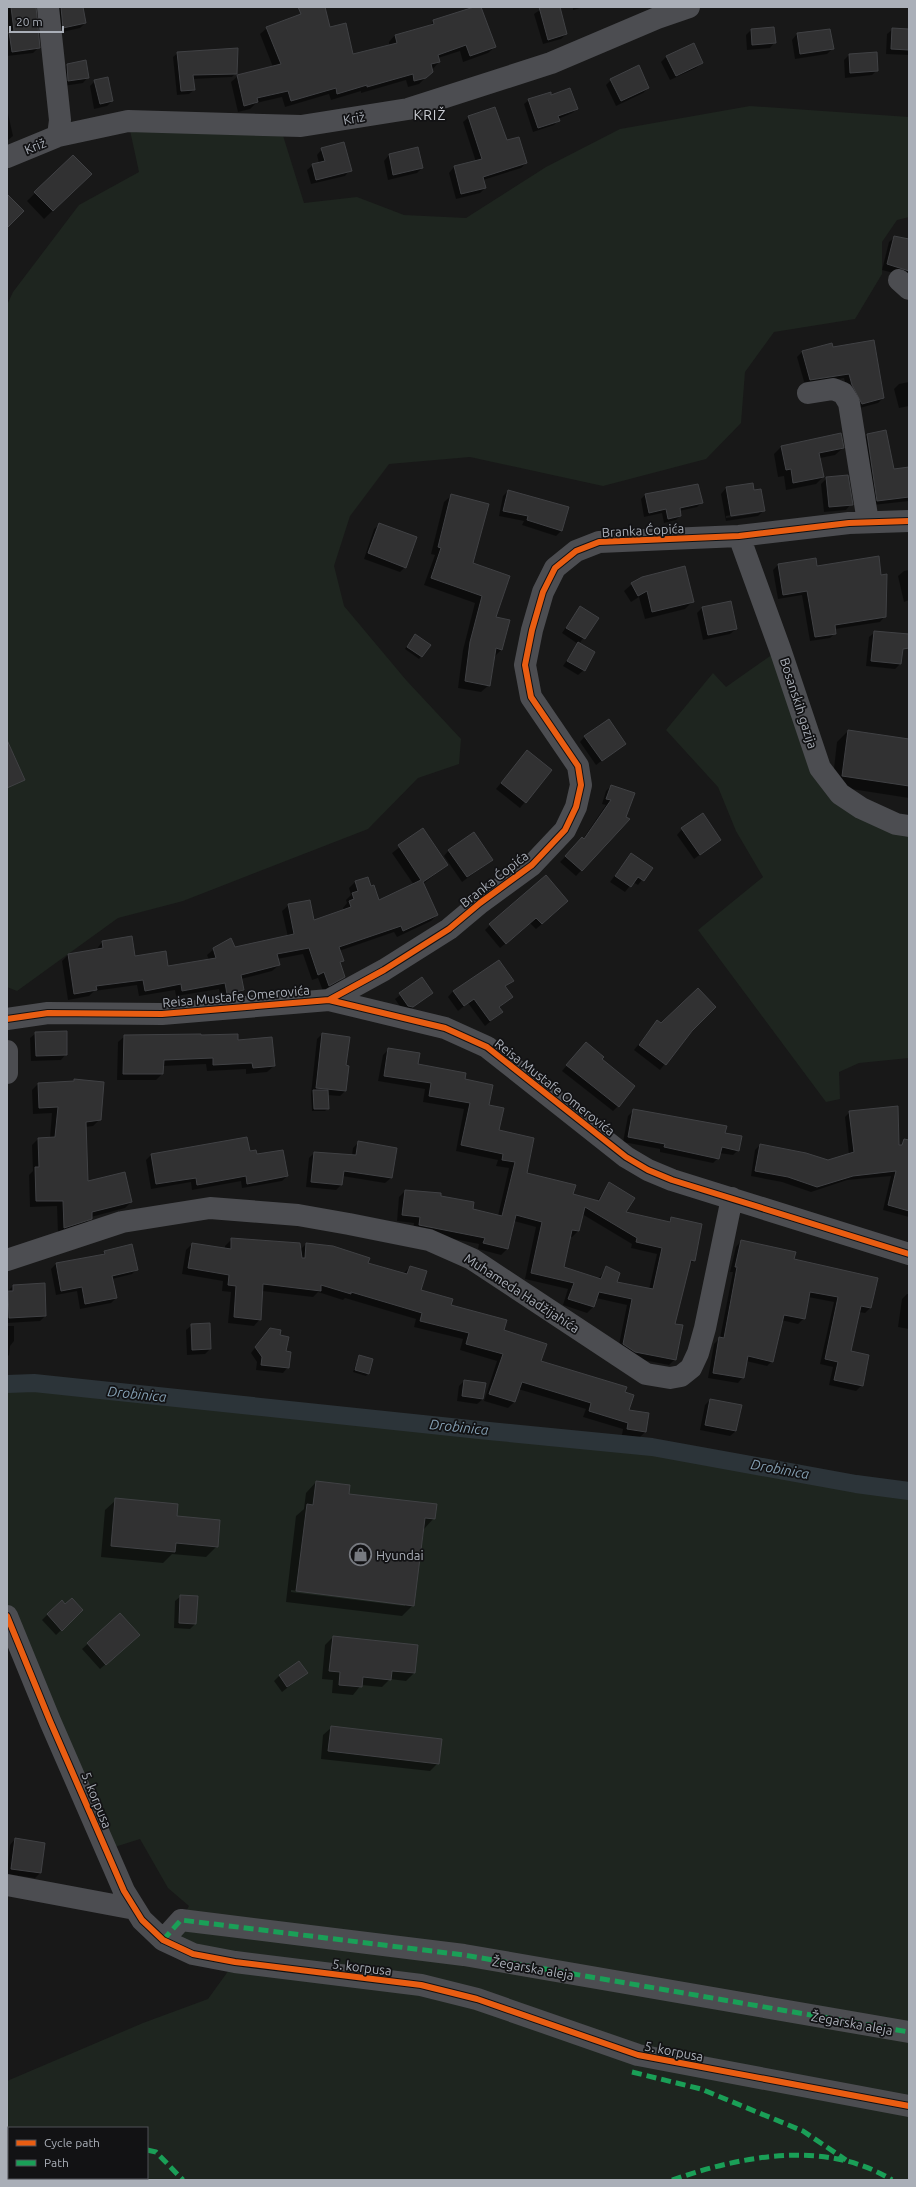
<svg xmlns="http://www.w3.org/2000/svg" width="916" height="2187" font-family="Ubuntu,sans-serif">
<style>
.green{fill:#1e251f;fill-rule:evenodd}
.shadow{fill:#0007;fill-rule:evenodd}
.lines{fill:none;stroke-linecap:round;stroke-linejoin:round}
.canal{stroke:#2c3439;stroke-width:18}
.building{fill:#313132;stroke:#404144;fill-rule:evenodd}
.minor{stroke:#4c4d51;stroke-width:22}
.quiet{stroke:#1a9f57;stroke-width:5;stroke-dasharray:10 5;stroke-linecap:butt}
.cycleway-casing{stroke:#121214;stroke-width:8}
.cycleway{stroke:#e95d12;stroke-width:6}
.labels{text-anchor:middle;stroke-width:3.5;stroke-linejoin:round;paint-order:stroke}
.street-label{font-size:13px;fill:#aaafb8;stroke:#121214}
.poi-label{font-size:13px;fill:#aaafb8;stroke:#121214;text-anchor:start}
.neighbourhood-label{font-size:14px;letter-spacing:1px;fill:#cbced4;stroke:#121214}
.water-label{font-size:14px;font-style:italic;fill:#839eb1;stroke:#121214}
</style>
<rect width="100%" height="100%" fill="#181818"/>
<!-- green -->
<path class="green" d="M750,106l159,11v100l-12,3 -15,22v32l-27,45 -81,13 -29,40 -4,51 -35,36 -103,27 -133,-29 -81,7 -39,52 -16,50 10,40 62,74 55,59 -2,25 -41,14 -50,51 -185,72 -65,17 -101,73 -10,-4v-682l6,-13 66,-87 60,-33 -11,-51 152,5 24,77 53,-6 47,18 62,3 80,-51 74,-38z
M780,649l60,145 69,32v232l-50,5 -20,9 1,27 -14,3 -128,-172 65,-53 -27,-46 -18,-44 -52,-57 47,-57 13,14z
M34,1383l455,48 163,16 83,15 174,29v689h-902v-99l136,-58 65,-24 26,-36 -71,-23 18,-20 8,-14 -21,-18 -28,-49 -35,11 -98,-234v-232zM9,2128h138v50h-138z"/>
<!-- shadow -->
<path class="shadow" d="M7,7h28l4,40 -6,6 -26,3v-21l2,-2z
M54,7h28l3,16 -5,5 -22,5z
M477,7h4l14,40 -7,6 -25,9 -3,-11 -22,7 1,4 -14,16 -6,6 -11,3 -2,-7 -45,13v-2l-30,9 -2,-6 -44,13 -3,-10 -26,6 -6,6 -12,3 -7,-30 7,-6 35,-9 -13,-33 7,-6h62l23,27 37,-10v-3l6,-7 33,-8 6,-6z
M544,7h15l7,27 -5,5 -18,5 -9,-30z
M573,7h11l-11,3z
M773,28l2,14 -5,6 -23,2 -1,-15 5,-5z
M893,29l16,1v25l-23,-1 1,-20z
M797,34l35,15 -5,5 -32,5 -3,-19z
M178,53l58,20 -4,4 -39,2 1,11 -5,4 -12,1 -4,-38z
M849,55l28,15 -5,5 -27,3 -1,-18z
M667,56l35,7 -6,5 -26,12 -9,-18z
M67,65l21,12 -5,6 -20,3 -1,-16z
M611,80l37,8 -5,5 -27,13 -10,-21z
M95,81l17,20 -5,5 -13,3 -4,-23z
M529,100l48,9 -5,4 -14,6v2l-4,4 -21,7 -9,-28z
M7,109l6,27 -6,5z
M469,117l37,25 20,21 -5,5 -38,12 2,8 -5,5 -24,6 -7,-26 5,-6 22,-5 -13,-40z
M322,149l28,21 -5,6 -34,8 -4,-14 6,-5 6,-2 -2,-8z
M418,149l4,19 -5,5 -29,7 -4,-19 5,-6z
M73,156l9,26 -38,37 -17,-18z
M895,237l14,4v36l-27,-7 7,-28z
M832,348l51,50 -5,5 -22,6 -9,-18 -3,-13 -39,7 -8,-28 5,-5z
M909,382v24l-10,2 -5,-19 5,-5z
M886,431l7,39 16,-2v33l-36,4 -11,-65 5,-5z
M840,435l3,13 -8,7 -15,3 3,19 -7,7 -30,6 -2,-14 -6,1 -4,-23 7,-7z
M827,478l24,26 -5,6 -22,2 -3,-28z
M726,488l28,3 10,19 -6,6 -32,5 -5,-27zM759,511v2l-33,5v-2z
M508,491l60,17 -7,23 -5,5 -34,-11 2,-4 -25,-5 4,-20z
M452,495l20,69 23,54 6,32 -7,7 -5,28 -8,7 -23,-4 5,-38 12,-47 -51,-18 11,-30 -4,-1 13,-52z
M645,495l57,7 -5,5 -18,4 1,5 -4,4 -12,3 -2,-10 -18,4 -3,-18z
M380,524l25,43 -5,5 -36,-13 10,-30z
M778,565l38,2 69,49 -5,6 -45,7v4l-5,5 -20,3 -8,-46 -24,4 -5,-29z
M909,570v30l-5,2 -6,-26 6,-5z
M632,584l61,17 -8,8 -40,10 -6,-22 -8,5 -7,-11z
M580,607l17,11 -18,26 5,26 -6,5 -15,-9 15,-22 -16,-11z
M702,608l34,21 -6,5 -27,6 -6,-27z
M875,632l28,3 -3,29 -5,5 -29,-3 3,-29z
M413,638l17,7 -11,14 -14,-10z
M848,731l61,9v58l-77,-12 5,-44z
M585,736l40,7 -29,22 -16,-23z
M527,751l23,19 -30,38 -24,-19z
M611,786l14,31 4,3 -53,56 -16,-14 23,-23 23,-34 -4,-1 4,-13z
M423,829l24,36 -24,19 14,31 -6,6 -34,16 -3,-5 -55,19 4,10 -4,3 5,13 -7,6 -14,8 -5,-13 -6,2 -9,-26 -26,5 2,6 -7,6 -31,8 2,11 -6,6 -16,4 -2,-11 -43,7 -1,-6 -36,6 -2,-11 -43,6 -5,5 -21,4 -6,-39 6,-6 28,-5 6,-8 29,-5 3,20 34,10 41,-7 -2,-5 7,-6 21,-1 53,-11 -6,-26 7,-6 24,16 31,-10 -1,-3 4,-5 -1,-3 5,-5 -2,-7 6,-6 15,5 8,14 36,-16 -22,-32z
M682,829l38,11 -26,19 -17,-24z
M449,850l43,10 -30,22 -18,-26z
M631,854l20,14 -13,17 -5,-3 -8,10 -15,-10z
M562,907l-26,22 -6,-6 -30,25 -15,-18 5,-5z
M422,979l10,14 -26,19 -3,-1 -8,-12z
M512,980l-7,7 7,10 -13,11 3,4 -17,14 -17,-23 -10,8 -10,-14 5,-6z
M657,1021l4,3 29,7 -30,39 -26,-20z
M36,1033l30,21 -5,6 -30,1 -1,-23z
M322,1034l23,32v25l-5,5 -13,-1 1,13 -3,3h-13l-1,-17 6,-55z
M125,1036l112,6 37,24 -7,6 -21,2v-5l-39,2 -1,-7 -43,2 -1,8 -6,6h-39l1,-38z
M389,1049l28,16 47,15 24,26 10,25 28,43 46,21 25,6 12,-17 15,29 43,10 4,-5 23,42 -6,6 -14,59 1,34 -6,6 -41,-8 -10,-7 9,-45 -31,-7 -3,9 -6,6 -24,-8 5,-16 -43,-10 11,-52 -22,-6 -7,28 -6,6 -23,-6 1,-5 -66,-13 1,-8 -17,-2 2,-24 6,-6 35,6 32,12 26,7 11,-48 -13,-2 2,-6 -42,-9 8,-42 -41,-7 2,-13 -47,-8 5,-26zM582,1214l50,30 -1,4 26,6 -8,36 -34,-7 -8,-15 -9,11 -35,-11 7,-32 2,1 6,-6z
M581,1049l37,57 -5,5 -51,-40z
M74,1080l26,39 -7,7 -8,1 2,55 44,20 -6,6 -34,9 -6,8 -27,9 -1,-28 -27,1 -1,-32 4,-4 -1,-26 6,-6 12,-1 2,-25 -19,1 -1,-24 6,-6 35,-2z
M633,1111l91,23 14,16 -5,5 -14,-2 -1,5 -5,5 -53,-11v-3l-37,-7 5,-26z
M850,1112l48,34h11v71l-26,-7 8,-34 -44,4 -36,12 -29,-10 -31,-6 4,-26 5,-5 68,16 21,-6 -4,-38z
M359,1142l36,6 -4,30 -6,5 -43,-7v8l-6,6 -30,-3 3,-29 5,-5 38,2 1,-7z
M249,1152l38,24 -5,5 -40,7 -1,-7 -49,9 -1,-8 -40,7 -5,-29 5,-5z
M232,1239l68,11 6,-6 97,30 7,-7 10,24 83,40 37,31 84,31 4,18 18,20 -7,7 -17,-3 1,-6 -40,-12 3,-8 -68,-20 -4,13 -6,6 -24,-7 13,-40 -37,-11 3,-11 -49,-12 2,-8 -71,-21 -2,2 -25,-8 -5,5 -51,-6 -2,28 -6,7 -26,-3 3,-31 -9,-1 1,-10 -41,-7 4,-24 6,-6 33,5v-3z
M741,1241l52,19 84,19 -7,29 -5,5 -6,-1 -9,40 12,33 -6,6 -27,-6 4,-18 -13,-3 14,-62 -26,-5 -4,21 -6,6 -17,-4 -9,41 -5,5 -21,-5 -3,16 -5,6 -30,-5 6,-34 6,-6 13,-66h-3l6,-25z
M105,1252l32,17 -5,5 -20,5 4,19 -5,5 -31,6 -3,-18 -21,4 -5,-26 5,-5 44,-8z
M44,1284l1,32 -5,5 -33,2 1,-32 5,-5z
M907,1294h2v35l-11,-2 4,-28z
M192,1325l18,24 -5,5 -18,1 -1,-25z
M7,1326h7v15l-4,5 -1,9 -2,2z
M265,1335l14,1 6,16 3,15 -5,6 -27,-3 1,-8 -6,-9z
M359,1356l9,17 -2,3 -13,-4z
M464,1381l19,18 -6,5 -20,-3 2,-15z
M710,1400l26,31 -6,5 -30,-6 5,-25z
M316,1482l32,13 86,23 -10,11 -11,76 -11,11 -116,-14 10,-86 8,-7 2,-16zM291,1590l114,14v2l-114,-14z
M116,1500l60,17 41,29 -11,11 -34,-3 -9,9 -62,-6 4,-47z
M181,1596l14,28 -5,5 -16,-1 1,-27z
M61,1601l4,4 17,5 -26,25 -14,-15z
M120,1615l13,25 -33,29 -18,-20z
M333,1637l82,35 -9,9 -16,-2 -8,8 -21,-2 -8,10 -21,-2 1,-13 -11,-1 3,-34z
M306,1673l-24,19 -8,-11 6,-6z
M332,1727l106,36 -8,8 -109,-12 2,-24z
M15,1839l25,34 -5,5 -28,-4 3,-29z"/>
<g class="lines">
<!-- canal -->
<path class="canal" d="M7,1384l27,-1 455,48 163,16 204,37 53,7"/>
</g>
<!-- building -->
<path class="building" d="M11,7h25l4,41 -28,4 -3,-20 5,-1z
M61,7h22l3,16 -23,5z
M298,7h27l5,20 16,-4 7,31 44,-11 -2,-8 39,-11 -1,-4 41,-13h7l15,40 -26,9 -4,-11 -28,10 2,7 -9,2 2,8 -7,6 -12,3 -1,-7 -46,13v-2l-30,9 -1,-6 -45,13 -3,-10 -31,7 1,4 -14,4 -7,-31 44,-11 -15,-37 35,-13z
M539,7h21l7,27 -19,6z
M774,27l2,16 -24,2 -1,-16z
M892,28l17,1v21l-18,-1z
M830,29l4,20 -34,5 -3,-21z
M694,43l9,20 -27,13 -10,-20z
M238,48l-1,26 -44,1 2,15 -14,1 -4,-39z
M877,52l1,19 -28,2 -1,-19z
M86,60l3,18 -21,3 -1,-17z
M639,65l10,23 -28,13 -11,-22z
M108,77l5,24 -13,3 -6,-24z
M570,88l8,21 -20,7 2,5 -22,7 -10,-29 23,-7v3z
M495,107l12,33 12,-3 8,26 -44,14 3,11 -25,6 -7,-28 28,-7 -14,-43z
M344,142l8,29 -36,9 -4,-16 13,-3 -4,-13z
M418,147l5,21 -30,7 -4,-21z
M73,155l19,19 -39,37 -19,-19z
M7,194l17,17 -17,17z
M894,236l15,3v32l-22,-7z
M874,340l10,58 -22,6 -10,-19 -3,-11 -39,6 -8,-29 30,-8 1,4z
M886,430l8,39 15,-2v30l-32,4 -10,-67z
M841,433l3,15 -25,5 5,24 -31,6 -2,-14 -5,1 -5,-24z
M848,475l5,30 -24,2 -3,-30z
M753,483l1,7 7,-1 4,22 -34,5 -5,-29z
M698,484l5,19 -23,5 1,8 -13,3 -2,-10 -17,4 -4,-19z
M508,490l61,17 -7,24 -35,-11 1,-4 -25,-5z
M451,494l38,10 -16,59 37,13 -14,41 14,3 -8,30 -6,-2 -6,38 -25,-5 5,-39 12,-46 -51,-18 10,-30 -3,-1z
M379,523l38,14 -11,31 -38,-15z
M879,556l2,19 6,-1 -1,43 -51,8 1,9 -21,3 -8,-46 -24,4 -5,-31 38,-6 1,8z
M685,566l9,36 -42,10 -5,-21 -9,5 -7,-13 11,-6z
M731,601l6,28 -29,6 -6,-28z
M580,606l19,12 -14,21 -19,-11z
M874,631l35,3v14l-6,1 -2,15 -30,-3z
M415,634l16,11 -9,12 -15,-10z
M578,642l17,10 -10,19 -18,-10z
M609,719l17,25 -24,17 -18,-25z
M848,730l61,9v47l-67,-10z
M7,740l18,40 -18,8z
M527,750l25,20 -26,33 -25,-20z
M611,785l24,8 -9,24 4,2 -48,52 -17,-15 17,-19 2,2 27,-39 -5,-1z
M703,813l18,27 -21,15 -19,-27z
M423,828l25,37 -25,17 15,33 -35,16 -2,-5 -62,21 5,14 -4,1 5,15 -16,9 -5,-14 -6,3 -9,-27 -32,6 3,11 -39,10 3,15 -17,4 -2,-11 -43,8 -1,-7 -36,7 -2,-11 -47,6 1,4 -23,4 -6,-40 35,-6 -1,-7 30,-5 3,20 31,-5 2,15 48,-8 -3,-10 18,-10 4,9 59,-13 -6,-30 22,-4 4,20 37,-13 -2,-6 5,-2 -2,-6 6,-2 -3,-10 13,-4 3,9 3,-1 5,15 42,-20 -23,-35z
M474,832l19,28 -26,17 -19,-27z
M631,853l22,15 -9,13 -6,-4 -7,10 -16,-11z
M546,875l22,26 -26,23 -6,-6 -30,26 -17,-20z
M499,960l15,21 -9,5 8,11 -14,10 4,5 -13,9 -16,-22 -10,7 -11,-15z
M422,977l11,16 -20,14 -5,-1 -9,-13z
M698,988l18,19 -24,24 -26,34 -27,-20 18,-25 4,3z
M67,1031v24l-31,1 -1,-24z
M322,1033l28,4 -4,28 3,1 -3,25 -30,-3z
M201,1034v1l37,-1v6l34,-3 3,29 -22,2 -1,-5 -39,2v-7l-49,2 -1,14h-40l1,-39z
M586,1042l18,15 -2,2 33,27 -16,21 -53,-42z
M388,1048l32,5 -2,11 48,9 -1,6 28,6 -4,20 15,3 -5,22 35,8 -7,35 49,12 -3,9 26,7 10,-19 26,16 -9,14 44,10 1,-5 31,7 -7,37 -4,-1 -16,64 8,1 -7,35 -41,-8 -12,-8 9,-45 -33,-7 -5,15 -26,-8 6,-16 -43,-10 11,-51 -26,-7 -8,34 -25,-6 2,-5 -66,-13 1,-8 -18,-2 3,-25 36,3v3l33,6 -1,7 29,7 13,-54 -13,-2 1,-6 -42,-9 9,-42 -41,-7 2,-13 -47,-7zM585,1207l52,31 -1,4 26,6 -9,41 -36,-7 3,-9 -14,-7 -5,13 -37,-12 8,-37 7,1z
M74,1079l30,3 -3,38 -15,2 2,59 37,-9 7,30 -40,10v7l-28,9 -1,-27h-27l-1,-34h4l-1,-29 17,-1 3,-30 -19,1 -1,-25 36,-2z
M313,1090h15l1,19h-15z
M898,1106l1,39h3l2,-6 5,1v71l-21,-6 8,-34 -43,5 -36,11 -29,-10 -33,-6 5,-27 46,9 22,7 26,-8 -5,-41z
M633,1109l94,17 -2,7 17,3 -3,15 -17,-4 -3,12 -55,-12 1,-3 -37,-7z
M247,1137l3,14 6,-1 1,4 26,-4 5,26 -41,8 -1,-8 -49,9 -1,-7 -40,6 -5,-30z
M358,1141l39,7 -5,30 -48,-7 -2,14 -31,-3 3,-30 42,3z
M231,1238l69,5 2,15h3l1,-15 27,3 37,12 -2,5 39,11 3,-8 17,5 -6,19 32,9 -2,6 56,15 -3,10 43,14 -6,17 86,26 -2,5 9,3 -5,15 20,3 -3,19 -19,-3 1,-6 -39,-12 2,-8 -69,-21 -7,20 -26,-8 14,-40 -37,-10 3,-11 -49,-12 2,-8 -71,-21v2l-30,-9v6l-58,-7 -2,36 -27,-3 2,-31 -8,-1 1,-10 -41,-7 4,-25 39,6z
M741,1240l55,12 -2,7 84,19 -7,30 -10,-2 -10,45 18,4 -6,31 -29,-6 4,-18 -13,-3 13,-62 -28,-5 -5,27 -21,-4 -11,47 -25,-6 -4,22 -31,-5 6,-36 5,1 13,-71h-2z
M132,1244l6,26 -26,6 5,22 -32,6 -3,-17 -21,4 -5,-28 49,-9 -1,-3z
M45,1283l1,33 -37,2 -1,-27h5v-6z
M210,1323l1,26 -19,1 -1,-26z
M270,1328l11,2 -1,5 9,2 -3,14 5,1 -2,16 -28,-3 1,-8 -7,-10z
M359,1355l14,4 -4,15 -14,-4z
M464,1380l22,3 -3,16 -21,-3z
M710,1399l32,6 -6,26 -31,-6z
M316,1481l34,4 -1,9 88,10 -2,15 -10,-1 -11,88 -118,-15 11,-87 6,1z
M115,1498l63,6 -1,12 43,4 -2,27 -42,-4 -1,9 -64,-6z
M180,1595l18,1 -2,28 -17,-1z
M72,1598l11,12 -21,21 -15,-17 15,-14 3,4z
M120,1613l20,22 -34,30 -19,-22z
M333,1636l85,9 -3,28 -23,-2 -1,9 -28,-3 -1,10 -23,-2 1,-13 -11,-1z
M299,1661l9,12 -21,14 -8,-12z
M331,1726l111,13 -3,25 -111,-13z
M15,1838l30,5 -4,30 -30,-4z"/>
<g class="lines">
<!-- minor -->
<path class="minor" d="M48,7l12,113 -2,16
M7,157l51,-21 70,-15 173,5 107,-17 143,-46 106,-45 32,-11
M899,280l10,9
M808,393l25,-4 10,4 6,10 19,119
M739,536l41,113 40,119 20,26 21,14 35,16 13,2
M329,1000l55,-30 65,-41 31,-26 52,-38 33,-35 11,-23 5,-22 -3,-19 -47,-69 -6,-32 7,-35 11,-38 12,-24 21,-17 23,-9 140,-6 110,-13 60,-2
M7,1019l41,-6 114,1 167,-14 116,28 42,19 139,110 22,13 24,10 237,74
M7,1051v22
M7,1260l115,-38 88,-14 88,7 51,9 80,16 43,19 174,115 24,4 11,-2 10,-8 7,-15 7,-25 27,-130
M7,1616l43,105 74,170 18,29 21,20 30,14 42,8 186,23 56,14 161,56 271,51
M7,1885l128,24
M163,1940l18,-20 283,35 445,77"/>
<!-- quiet -->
<path class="quiet" d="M163,1940l18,-20 283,35 445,77
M632,2072l69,17 102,42 43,29
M147,2150l9,2 27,28
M672,2180c69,-24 154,-41 220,0"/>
<defs>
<path id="cycleway" d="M329,1000l55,-30 65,-41 31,-26 52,-38 33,-35 11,-23 5,-22 -3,-19 -47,-69 -6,-32 7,-35 11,-38 12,-24 21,-17 23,-9 140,-6 110,-13 60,-2
M7,1019l41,-6 114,1 167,-14 116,28 42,19 139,110 22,13 24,10 237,74
M7,1616l43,105 74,170 18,29 21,20 30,14 42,8 186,23 56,14 161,56 271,51"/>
</defs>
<!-- cycleway casing -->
<use href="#cycleway" class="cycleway-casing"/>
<!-- cycleway -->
<use href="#cycleway" class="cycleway"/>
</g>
<!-- icons -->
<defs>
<symbol id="shop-ring" viewBox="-11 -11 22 22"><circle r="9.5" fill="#121214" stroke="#777a80" stroke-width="1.5"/><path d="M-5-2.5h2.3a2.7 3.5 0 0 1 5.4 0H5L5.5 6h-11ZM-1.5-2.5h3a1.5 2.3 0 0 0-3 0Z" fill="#777a80"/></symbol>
</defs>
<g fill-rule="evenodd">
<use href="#shop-ring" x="348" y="1542" width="25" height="25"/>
</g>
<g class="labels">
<!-- street labels -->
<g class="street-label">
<text transform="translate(354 118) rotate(-10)" y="5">Križ</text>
<text transform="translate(35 146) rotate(-22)" y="5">Križ</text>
<text transform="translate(643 530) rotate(-3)" y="5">Branka Ćopića</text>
<text transform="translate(799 703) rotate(72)" y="5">Bosanskih gazija</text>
<text transform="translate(494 879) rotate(-38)" y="5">Branka Ćopića</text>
<text transform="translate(236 996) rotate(-5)" y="5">Reisa Mustafe Omerovića</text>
<text transform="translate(555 1087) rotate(38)" y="5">Reisa Mustafe Omerovića</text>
<text transform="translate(522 1293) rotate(33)" y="5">Muhameda Hadžijahića</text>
<text transform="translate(97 1800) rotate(68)" y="5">5. korpusa</text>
<text transform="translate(362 1967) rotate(7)" y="5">5. korpusa</text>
<text transform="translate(533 1968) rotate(10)" y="5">Žegarska aleja</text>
<text transform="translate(852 2023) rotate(10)" y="5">Žegarska aleja</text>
<text transform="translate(674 2051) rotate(11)" y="5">5. korpusa</text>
</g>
<!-- poi labels -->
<g class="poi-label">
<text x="376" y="1560">Hyundai</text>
</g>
<!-- neighbourhood labels -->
<g class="neighbourhood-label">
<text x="430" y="120">KRIŽ</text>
</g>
<!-- water labels -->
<g class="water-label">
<text transform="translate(137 1394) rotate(6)" y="5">Drobinica</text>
<text transform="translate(459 1427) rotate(6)" y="5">Drobinica</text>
<text transform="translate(780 1469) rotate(10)" y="5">Drobinica</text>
</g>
</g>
<!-- border -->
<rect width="916" height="2187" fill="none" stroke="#aaafb8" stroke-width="16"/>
<!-- legend -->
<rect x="8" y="2127" width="140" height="52" fill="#121214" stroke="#4f5156"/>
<rect x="16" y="2140" width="20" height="6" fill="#e95d12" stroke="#4f5156"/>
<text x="44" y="2147" font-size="12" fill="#aaafb8">Cycle path</text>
<rect x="16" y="2160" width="20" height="6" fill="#1a9f57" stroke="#4f5156"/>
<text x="44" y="2167" font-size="12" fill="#aaafb8">Path</text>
<!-- scale -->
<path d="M10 26v6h53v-6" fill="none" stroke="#aaafb8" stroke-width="2"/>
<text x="16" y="26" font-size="12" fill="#aaafb8" stroke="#121214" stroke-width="3" paint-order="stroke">20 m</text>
</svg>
